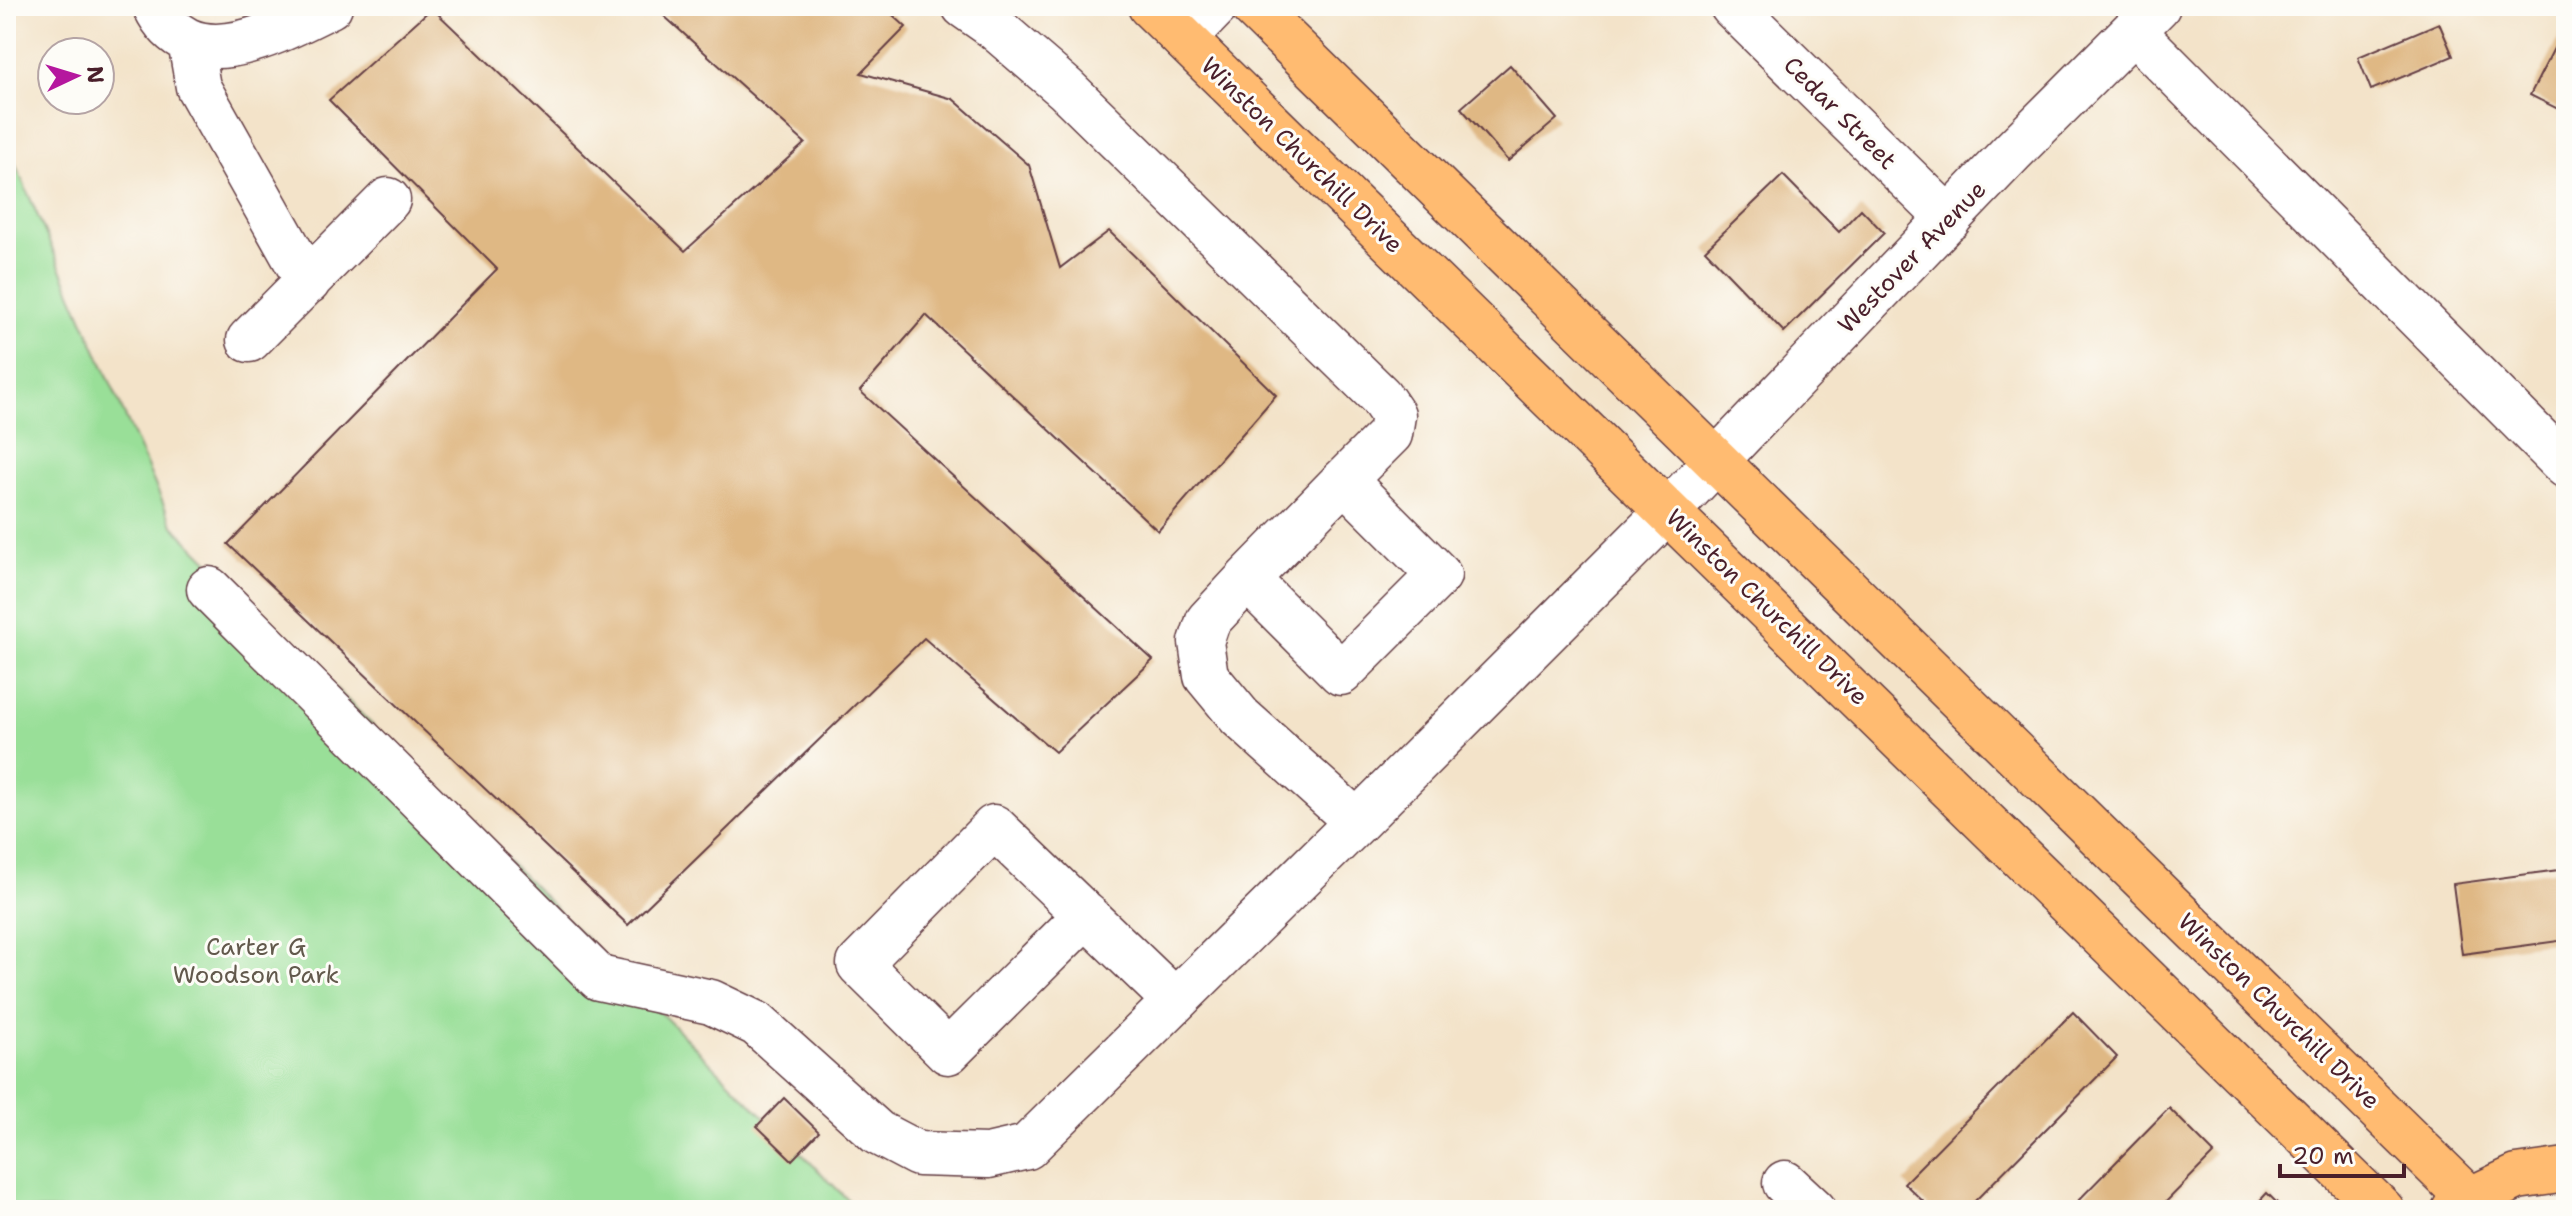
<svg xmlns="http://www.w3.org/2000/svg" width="2572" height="1216" font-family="'Shantell Sans',sans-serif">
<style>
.green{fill:#99df98;stroke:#727f62;stroke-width:2}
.building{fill:#dfb884}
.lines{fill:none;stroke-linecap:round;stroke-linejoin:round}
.minor-casing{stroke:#633c43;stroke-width:47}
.major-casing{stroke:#633c43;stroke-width:47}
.highway-casing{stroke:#633c43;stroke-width:47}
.minor{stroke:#fff;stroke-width:44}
.major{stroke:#ffbb71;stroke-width:44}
.highway{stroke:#ffbb71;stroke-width:44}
.labels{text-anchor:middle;stroke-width:6;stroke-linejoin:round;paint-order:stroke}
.street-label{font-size:24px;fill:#4a1f2b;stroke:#fdfcf7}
.park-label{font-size:24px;fill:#62594c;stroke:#fdfcf7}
</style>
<rect width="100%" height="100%" fill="#fdfcf7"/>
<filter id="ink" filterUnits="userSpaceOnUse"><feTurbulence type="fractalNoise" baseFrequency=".0125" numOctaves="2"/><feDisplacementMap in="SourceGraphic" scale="16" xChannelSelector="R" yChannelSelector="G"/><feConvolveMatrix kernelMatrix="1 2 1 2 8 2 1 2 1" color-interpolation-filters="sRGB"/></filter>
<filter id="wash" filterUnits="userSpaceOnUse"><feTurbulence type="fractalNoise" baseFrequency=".006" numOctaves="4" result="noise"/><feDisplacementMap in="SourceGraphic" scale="32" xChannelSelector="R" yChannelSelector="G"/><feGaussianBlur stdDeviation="1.8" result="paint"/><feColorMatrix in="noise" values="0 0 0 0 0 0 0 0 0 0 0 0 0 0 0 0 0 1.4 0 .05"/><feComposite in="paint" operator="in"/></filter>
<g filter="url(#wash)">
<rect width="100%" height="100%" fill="#f3e3c9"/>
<!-- green -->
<path class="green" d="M6,143l167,383 685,684h-852z"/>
<g id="blocks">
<!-- building -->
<path class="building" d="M653,6h230l23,21 -45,46 92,26 76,66 31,103 49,-37 167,164 -118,136 -232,-216 -66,76 293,269 -98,92 -131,-114 -296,287 -400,-381 269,-275 -168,-169 103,-92 253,243 120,-108z
M2439,23l14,33 -82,34 -13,-33z
M2566,25v74l-6,11 -30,-15z
M1510,65l47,54 -49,42 -47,-53z
M1783,175l56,57 22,-23 23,24 -100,99 -79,-82z
M2566,869v71l-104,14 -9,-70z
M2073,1012l44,45 -151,153h-34l-28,-27z
M784,1098l35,34 -27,28 -35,-34z
M2169,1108l45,45 -56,57h-89z
M2267,1193l17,17h-33z"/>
</g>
</g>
<g filter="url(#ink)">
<use href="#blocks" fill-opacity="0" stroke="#633c43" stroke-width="2"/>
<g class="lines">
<defs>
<path id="minor" d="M155,6c36,75 122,26 175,0
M964,6l30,21 72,62 314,307 13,19 -3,19 -46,46
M1732,6l217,213
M2133,31l433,435
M1184,39l32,-33
M190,42l8,45 110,195
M249,340l139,-140
M1344,480l95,95 -98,98 -94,-94z
M1247,579l-39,42 -7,21 5,34 34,41 117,105
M209,589l390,389 112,24 46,22 121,109 40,21 70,2 39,-9 330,-325 311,-311 344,-359 146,-146
M1086,915l-138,137 -89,-88 135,-137 181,174
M1785,1183l29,27"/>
<path id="major" d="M2454,1210l17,-11 46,-22 49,-7"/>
<path id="highway" d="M1150,6l1232,1204
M1252,6l1229,1204"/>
</defs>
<!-- minor casing -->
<use href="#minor" class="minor-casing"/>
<!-- major casing -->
<use href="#major" class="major-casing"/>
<!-- highway casing -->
<use href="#highway" class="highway-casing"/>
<!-- minor -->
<use href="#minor" class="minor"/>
<!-- major -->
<use href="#major" class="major"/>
<!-- highway -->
<use href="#highway" class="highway"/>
</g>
</g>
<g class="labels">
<!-- street labels -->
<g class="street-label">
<text transform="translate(1840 113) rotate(45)" y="8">Cedar Street</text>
<text transform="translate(1302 155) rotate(44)" y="8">Winston Churchill Drive</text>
<text transform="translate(1912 257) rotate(-46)" y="8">Westover Avenue</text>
<text transform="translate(1767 607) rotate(44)" y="8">Winston Churchill Drive</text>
<text transform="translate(2279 1011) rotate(44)" y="8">Winston Churchill Drive</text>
</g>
<!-- park labels -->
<g class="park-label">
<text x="256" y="955">Carter G<tspan x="256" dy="28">Woodson Park</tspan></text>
</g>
</g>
<!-- margin -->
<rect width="2572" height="1216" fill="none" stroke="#fdfcf7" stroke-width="32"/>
<!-- north arrow -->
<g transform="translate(76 76) rotate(86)"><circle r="38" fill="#fdfcf7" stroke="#b5a4a5" stroke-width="2"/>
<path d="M0-6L14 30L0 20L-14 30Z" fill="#b5179e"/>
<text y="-12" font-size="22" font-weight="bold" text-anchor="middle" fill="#4a1f2b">N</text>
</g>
<!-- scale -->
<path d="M2280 1164v12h124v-12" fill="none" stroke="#4a1f2b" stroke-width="4"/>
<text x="2292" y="1164" font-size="24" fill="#4a1f2b" stroke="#fdfcf7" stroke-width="6" paint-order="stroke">20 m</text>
</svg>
